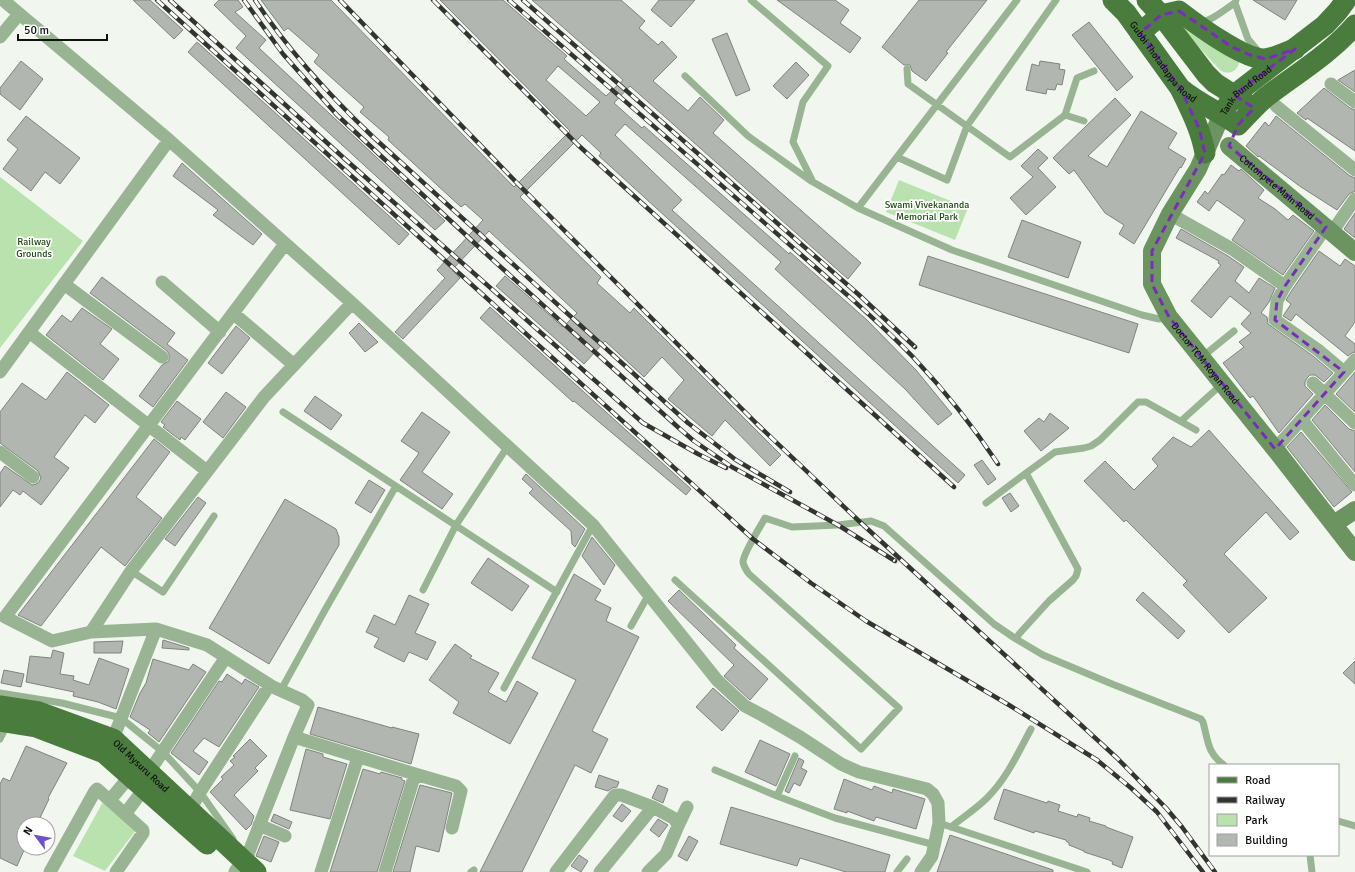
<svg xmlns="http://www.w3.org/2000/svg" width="1355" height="872" font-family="Signika,sans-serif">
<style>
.green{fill:#b9e2af}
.building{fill:#b1b7b0;stroke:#7f857e;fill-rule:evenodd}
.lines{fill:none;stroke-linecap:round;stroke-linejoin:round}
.lane{stroke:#98b492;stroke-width:7}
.street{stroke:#98b492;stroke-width:13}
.secondary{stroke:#6b9461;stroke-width:18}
.primary{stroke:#497c3d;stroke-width:21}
.rail-casing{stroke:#333531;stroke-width:4.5}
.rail{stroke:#fff;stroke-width:3;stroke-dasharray:9;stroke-linecap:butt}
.marked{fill:none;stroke:#7b2cbf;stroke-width:3;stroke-dasharray:8 5;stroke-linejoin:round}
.labels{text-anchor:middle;stroke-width:3.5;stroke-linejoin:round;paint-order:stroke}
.street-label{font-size:10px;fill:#10120f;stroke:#fff}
.park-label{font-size:10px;fill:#204a15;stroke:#fff}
</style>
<rect width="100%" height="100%" fill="#f1f7ef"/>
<!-- green -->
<path class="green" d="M1181,20l58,41c0,10 -11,15 -19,9l-32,-34 -3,-4z
M0,177l83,64 -83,107z
M899,180l69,28 -13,32 -69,-28z
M104,800l32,30 -31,41 -32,-15z"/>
<!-- building -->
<path class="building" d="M133,0h17l33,30 -9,9z
M219,0h19l5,7 -8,5 31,28 -7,8 186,173 -10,9 -199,-182 10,-12 -32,-31z
M261,0h70l183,187 56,-56 -130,-131h63l64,56 -3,3 42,37 17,-16 -91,-80h89l24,21 -6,7 19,17 4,-4 15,16 -24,24 35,30 12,-14 24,23 -11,13 148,130 -13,16 -218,-193 -16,17 28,25 2,-2 145,128 1,-2 77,68 49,50 36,44 -14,11 -33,-36 -130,-120 6,-7 -156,-138 -10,11 67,65 -10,10 293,265 -7,8 -359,-327 2,-3 -19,-18 -62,62 81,80 -4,6 33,30 4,-5 147,147 -11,11 -45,-46 -13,16 -44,-37 16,-19 -22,-23 -18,20 -39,-36 -21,23 -88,-78 9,-10 58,51 14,-14 -88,-82 -37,39 8,8 -57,61 -8,-7 50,-54 -8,-8 46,-50 -18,-16 -4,3 -73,-67 1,-3 -29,-25 4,-5 -50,-45 5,-7 -31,-27 -4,3zM558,66l42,36 -14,14 -40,-36z
M659,0h36l-24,27 -20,-17z
M777,0h58l14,10 -9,13 21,15 -11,15z
M919,0h68l-41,52 2,1 -22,28 -14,-10 -2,-6h-6l-22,-18z
M1253,0h44l-12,20z
M1089,22l44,55 -16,14 -45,-56z
M727,33l23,57 -14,6 -24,-57z
M197,42l212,192 -10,11 -211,-193z
M21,61l22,18 -23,31 -20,-16v-6z
M1040,61l20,3 -1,5 6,1 -3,15 -5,-1 -2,6 -8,-1 -1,5 -20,-4 6,-26 7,2z
M796,62l13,13 -22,24 -14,-13z
M1355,70v22l-17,-12z
M1324,88l26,20 5,2v41l-48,-33 -1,2 -9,-7z
M1115,98l16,17 -43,41 19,11 34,-56 36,22 -9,15 18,11 -5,9 -1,-1 -46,77 -15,-10 5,-9 -19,-12 -31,-43 -5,4 -16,-16z
M26,116l54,42 -20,26 -15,-12 -14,19 -28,-22 15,-20 -11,-9z
M1276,116l74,60 5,2v13l-6,3 -12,16 -36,-23 -42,-31 -1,1 -12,-11 19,-24 4,4z
M1038,149l10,9 -10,10 18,19 -30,28 -16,-17 23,-21 -12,-11z
M182,163l80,71 -9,11 -40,-30 5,-5 -45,-34z
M1231,165l8,6 2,-2 23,21 -6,8 17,11 13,11 5,-5 21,16 -31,44 -51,-35 13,-20 -28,-20 -8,11 -12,-9 8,-11 3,3 14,-20 2,1z
M1355,213v25l-11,-9z
M1022,220l59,22 -13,36 -60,-21z
M1181,229l47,27 16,11 -9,14 14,12 10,-15 16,10 -6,14 -8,11 6,4 1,7 45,32 20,17 -9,9 -9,-7h-5l-3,3 -2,4v4l8,8 -34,39 -26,-37 -3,2 -27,-35 21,-16 -5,-5 12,-9 -10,-9 10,-11 -21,-17 -19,22 -20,-17 30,-36 -3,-2 1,-2 -43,-23z
M1319,251l21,15 5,-7 10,7v56l-10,14 10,8v8l-3,1 -4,3 -52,-42 -5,7 -8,-5 8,-12 -5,-4 6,-10z
M928,256l210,68 -9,29 -210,-68z
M102,277l73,56 -8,11 21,16 -35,47 -14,-11 23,-31 7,-4v-7l-2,-3 -77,-58z
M490,307l201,182 -5,6 -112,-94 -1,1 -93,-84z
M82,308l30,21 -12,15 19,15 -16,21 -57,-45 16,-20 9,7z
M359,323l19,19 -13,10 -16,-19z
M236,326l14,12 -28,36 -14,-11z
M67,372l42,33 -14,18 -10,-8 -31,42 15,11 -28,37 -18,-14 -3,4 -7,-5 -13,17v-34l5,-7 27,19 4,-1 3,-2 2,-4 -3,-7 -38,-28v-31l22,-29 24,17z
M1355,372v40l-19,-18z
M226,392l20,15 -23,31 -20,-16z
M315,396l27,19 -11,15 -27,-19z
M177,401l24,18 -16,21 -4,-3 -1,3 -17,-13 2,-2 -4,-3z
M1325,405l24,24 6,2v41l-43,-52z
M422,412l28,20 -28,40 31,22 -11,15 -42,-29 19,-27 -18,-12z
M1050,413l19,15 -28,23 -17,-20 15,-13 5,4z
M1209,430l90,102 -9,8 -24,-28 -42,42 43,44 -38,35 -46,-48 4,-4 -61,-61 -2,2 -40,-41 21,-20 29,29 24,-24 -6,-7 21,-22 18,10z
M1301,432l51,60 -18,15 -47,-60z
M154,439l16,13 -34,45 26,21 -37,48 -24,-19 -60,79 -23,-11z
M982,460l14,19 -8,6 -14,-20z
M526,474l59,55 -10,18 -3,-3 -1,-13 -42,-38 4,-4 -11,-10z
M369,480l16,10 -14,23 -16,-10z
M1010,493l9,13 -8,6 -9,-14z
M198,497l8,6 -31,43 -10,-7z
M285,499l51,30 3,8v8l-70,119 -60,-36z
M592,537l23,28 -11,20 -22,-29z
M488,558l41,28 -17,25 -41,-28z
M574,574l27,16 -6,10 16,8 -5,13 33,16 -47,94 16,8 -17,34 -16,-8 -53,107h-42l96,-192 -44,-22z
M679,590l57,55 -2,3 34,31 -18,21 -26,-24 10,-11 -66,-64z
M1143,592l42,39 -7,8 -42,-39z
M409,595l20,9 -14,29 21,9 -9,18 -18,-8 -5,10 -30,-15 5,-9 -13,-6 8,-17 21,10z
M163,640l26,8v2l-27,-2z
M123,641l-2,12h-27v-11z
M455,644l17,12 -2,2 29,15 -11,19 18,10 11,-21 21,12 -28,51 -57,-31 6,-11 -30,-22z
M53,650l11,3 -4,21 14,2 -1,4 16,5 10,-27 30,11 -13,40 -18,-7 -25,-6 1,-4 -48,-10 4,-26 21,2z
M153,659l36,11 4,-6 13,8 -47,70 -11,-9 2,-3 -20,-13 10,-24 6,-10z
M1355,661v23l-12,-11z
M4,670l20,4 -3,13 -20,-4z
M227,674l15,10 3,-5 14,8 -40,60 -15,-9 -11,13 15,11 -9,13 -28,-22 48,-72 3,1z
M713,688l26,23 -17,20 -26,-24z
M318,707l74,21v-1l27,7 -8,30 -101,-30z
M250,739l17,17 -12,12 3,3 -24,24 20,21 -3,9 -5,5 -36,-38 13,-13 -2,-2 13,-12 -4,-4 5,-4 -2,-1z
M760,740l30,14 -14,32 -31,-14z
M26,746l41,17 -19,35 1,1 -12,25h-13v26l-7,16 -17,-8v-74l3,-6 7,3z
M306,749l17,5v3l24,7 -17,55 -40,-9z
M799,758l5,3 -3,7 6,3 -7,15 -6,-3 -5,10 -4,-2z
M363,769l17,5 1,-2 21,6v2l3,1 -28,91h-47z
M599,775l20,7 -2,5 -5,1 -4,3 -13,-4z
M844,779l28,11 2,-4 18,7 1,-4 32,10 -9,30 -40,-12 -2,4 -27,-10v2l-13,-4z
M420,785l32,8 -13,59 -23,-6 -6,26h-17z
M658,785l10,4 -5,14 -11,-5z
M1004,789l43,14 1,-2 12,4 -2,6 19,6 1,-3 12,4 -1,3 17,5v1l27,10 -11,31 -10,-4 1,-2 -4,-2 -25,-8v-1l-15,-6v-2l-3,-2v-1l-31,-9 -1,2 -40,-14z
M622,804l9,7 -9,11 -9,-6z
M731,807l159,48 -5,17h-39l-46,-14 -3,8 -77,-22z
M274,814l18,8 -3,7 -18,-8z
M658,819l10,6 -9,12 -9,-7z
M950,835l103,35v2h-116z
M264,836l15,6 -8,20 -15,-6z
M689,836l9,5 -11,20 -9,-5z
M579,855l9,6 -7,11 -10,-6z"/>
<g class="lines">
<!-- lane -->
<path class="lane" d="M751,0l77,66 -25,36 -10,40 20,40 45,26 94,42 190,65 17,4 10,-2
M1235,3l13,36 11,13
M1201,22c11,-1 24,-13 34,-19l1,-3
M907,69l1,15 102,73 55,-42 19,6
M685,76l63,60 63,45
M1065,115l12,-37 17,-7
M897,157l50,23 20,-54 89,-126
M858,208l159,-208
M1202,357l32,-26
M283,412l274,180
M1181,421l41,-37
M986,503l40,-30
M131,571l32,21 51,-76
M675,580l186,169 38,-41 -150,-134c-3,-4 -5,-7 -6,-12 0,-8 17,-35 22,-44l27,9 46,-2 33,-4 13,5 110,98 22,15 27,16 69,29 89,35 2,3c5,18 4,31 21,43
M423,590l33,-65 52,-79
M631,626l18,-32
M1016,639l3,-5 30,-33 24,-21 3,-4 2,-7 -52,-96 29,-21 29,-4 7,-2 9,-6 38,-38h8l50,28
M504,688l89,-163
M281,690l44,-80 71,-124
M0,693l62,10 59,15 42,34 37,40 33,47
M0,739l7,-14
M715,770l62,26 58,22 100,27
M777,796l18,-40
M1338,821l17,5
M939,823l148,49
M951,827c12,-10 25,-18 36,-29 20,-20 31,-45 44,-69
M1310,855l2,17
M471,872l3,-2
M897,872l10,-13"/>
<!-- street -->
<path class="street" d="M3,0l166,140 183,163 241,222 124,155 28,26 17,9 38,22 41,27 18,8 68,17 6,5 5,9 1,20 -7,33 -11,16
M0,37l19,-23
M1331,84l24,18
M1276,106l79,64
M1170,214l62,35 53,37
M1326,227l-41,59 -8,15 -2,19 43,30 26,22
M1332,232l23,-33
M285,244l-280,373 47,24 39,-9 65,-3 51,16 66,42 29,13 6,5 -14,32
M162,282l58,50
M64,284l98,73
M233,313l61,52
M29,332l178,139
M0,372l169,-232
M1313,383l42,40
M1302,420l53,65
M1275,449l80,-89
M0,452l33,25
M91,632l40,-61 133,-174 88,-94
M113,739l43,-110
M149,772l73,-109
M110,800l20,-24
M190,810l10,-18 65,-100
M125,814l19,-25
M259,825l26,11
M678,826l9,-19
M245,862l49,-125 121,37 41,12 5,5 -9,37
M50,872l45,-81 2,-2 46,41v3l-27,39
M235,872l1,-2
M321,872l37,-115
M385,872l30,-98
M556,872l59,-77h6l32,12 22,12 3,7 -12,28 -18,18
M600,872l53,-65"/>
<!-- secondary -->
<g class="secondary">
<path id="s1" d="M1222,114l-24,55 -28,45 -18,37v33l17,33 106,132 80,103"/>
<path id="s2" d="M1229,146l126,106"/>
<path d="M1334,524l21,-14"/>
</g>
<!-- primary -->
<g class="primary">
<path id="s3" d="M1113,0l13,13 54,75c18,15 39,24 58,37 9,-9 18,-20 28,-28 30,-23 64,-43 89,-72"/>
<path d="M1147,0l14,15 45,59 9,9 30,19"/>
<path d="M1140,33l21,-18 18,-4c17,13 65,49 86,48 10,-1 21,-7 30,-10"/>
<path d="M1181,90c10,21 20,40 24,63"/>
<path id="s4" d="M1222,114l12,-19 91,-70 13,-14 8,-11"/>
<path id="s5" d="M0,706l39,6 74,27 143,133"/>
<path d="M0,721l36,6 68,26 103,91"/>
</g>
<defs>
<path id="rail" d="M157,0l596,539 58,44 55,38 143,84 88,55 34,28 26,24 46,60
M170,0l176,160 297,263 55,31 28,14
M244,0l39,54 54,61 146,136 197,178 14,12 38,26 106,58 57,36
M255,0c33,50 73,94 117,136l316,287 48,37 54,32
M340,0l176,182 241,242 103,98 257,236 49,50 16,19 33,45
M433,0l145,145 376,342
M509,0l344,300c21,19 41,37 60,57 31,33 60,69 85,107
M523,0l335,294 57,53"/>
</defs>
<!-- rail casing -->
<use href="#rail" class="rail-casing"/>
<!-- rail -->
<use href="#rail" class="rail"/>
</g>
<!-- marked area -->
<path class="marked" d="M1179,11l53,36 18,8 16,4 29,-10 -61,46 20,13 -16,17 -9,21 97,81 -41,59 -8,15 -2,19 69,52 -69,77 -106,-132 -17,-33v-33l53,-98 -6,-25 -19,-40 -40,-55 21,-18z"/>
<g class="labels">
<!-- street labels -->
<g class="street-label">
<text dy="4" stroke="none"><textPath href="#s3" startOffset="80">Gubbi Thotadappa Road</textPath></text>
<text dy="4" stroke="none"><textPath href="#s4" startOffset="34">Tank Bund Road</textPath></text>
<text dy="4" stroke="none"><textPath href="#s2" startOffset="63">Cottonpete Main Road</textPath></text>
<text dy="4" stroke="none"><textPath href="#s1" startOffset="283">Doctor TCM Royan Road</textPath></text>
<text dy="4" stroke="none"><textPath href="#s5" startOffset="157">Old Mysuru Road</textPath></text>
</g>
<!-- park labels -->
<g class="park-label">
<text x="927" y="208">Swami Vivekananda<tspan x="927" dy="12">Memorial Park</tspan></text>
<text x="34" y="245">Railway<tspan x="34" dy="12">Grounds</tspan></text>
</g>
</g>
<!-- legend -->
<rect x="1209" y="764" width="130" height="92" fill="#ffffff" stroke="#9fa09f"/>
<rect x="1217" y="777" width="20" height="6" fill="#497c3d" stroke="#9fa09f"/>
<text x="1245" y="784" font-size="12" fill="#10120f">Road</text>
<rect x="1217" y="797" width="20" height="6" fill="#333531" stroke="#9fa09f"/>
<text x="1245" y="804" font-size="12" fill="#10120f">Railway</text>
<rect x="1217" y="814" width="20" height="12" fill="#b9e2af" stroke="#9fa09f"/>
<text x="1245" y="824" font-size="12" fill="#10120f">Park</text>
<rect x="1217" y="834" width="20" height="12" fill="#b1b7b0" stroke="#9fa09f"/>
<text x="1245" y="844" font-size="12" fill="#10120f">Building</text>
<!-- north arrow -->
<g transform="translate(36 836) rotate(302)"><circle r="19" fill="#ffffff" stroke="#9fa09f"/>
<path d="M0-3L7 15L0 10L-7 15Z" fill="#6d50ca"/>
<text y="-6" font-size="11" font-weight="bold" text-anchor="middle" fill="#10120f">N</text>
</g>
<!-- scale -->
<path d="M18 34v6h89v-6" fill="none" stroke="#10120f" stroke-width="2"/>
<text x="24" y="34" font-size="12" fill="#10120f" stroke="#ffffff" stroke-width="3" paint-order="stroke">50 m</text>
</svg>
